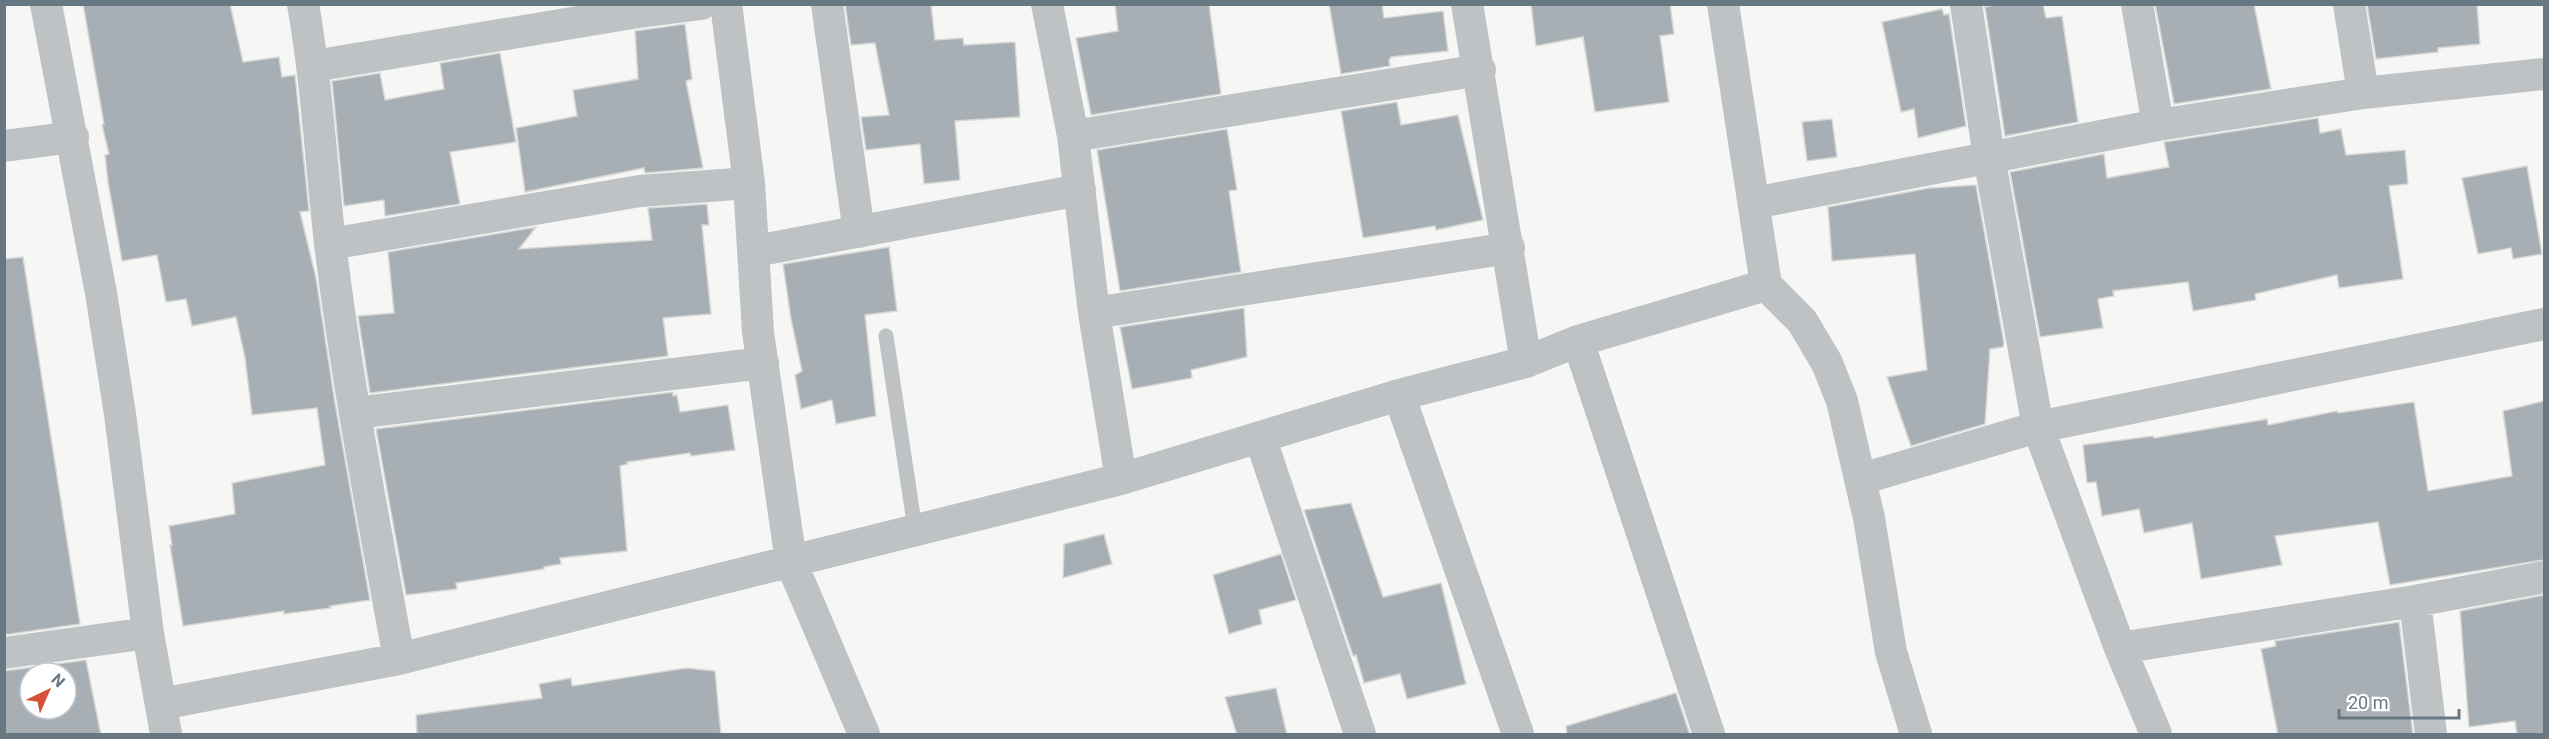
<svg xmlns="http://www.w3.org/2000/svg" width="2549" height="739" font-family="Roboto,sans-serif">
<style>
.building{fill:#a8afb4;stroke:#d8d8d6;stroke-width:1.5;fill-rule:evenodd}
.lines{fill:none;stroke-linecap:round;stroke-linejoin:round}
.service{stroke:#bec2c5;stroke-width:15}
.minor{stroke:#bec2c5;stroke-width:32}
</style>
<rect width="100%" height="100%" fill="#f6f6f4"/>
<!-- building -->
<path class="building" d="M83,4h147l13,58 36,-5 3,20 13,-2 14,136 -9,1 16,66 19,125 35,197 -40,6 1,2 -47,6v-3l-101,15 -13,-81h2l-3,-19 66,-12 -3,-31 93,-18 -8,-57 -65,7 -7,-57 -9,-41 -44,9 -6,-27 -20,3 -9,-47 -35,6 -14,-79 -3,-27 4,-1 -7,-29 2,-1z
M845,4h86l4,36 28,-2 1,7 51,-3 5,75 -65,4 5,59 -36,4 -4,-40 -54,6 -5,-33 28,-2 -14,-72 -24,2z
M1115,4h94l12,90 -130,21 -15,-77 42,-7z
M1329,4h53l2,14 59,-7 5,40 -57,6 -2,3 1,6 -49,8z
M1531,4h139l4,30 -14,2 9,66 -74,10 -12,-75 -47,9z
M1999,4h44l3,14 16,-2 16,106 -73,14 -20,-129z
M2155,4h99l17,85 -97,15z
M2367,4h110l3,40 -42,4v4l-62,7z
M1942,9l2,6 5,-1 17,112 -48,12 -4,-29 -13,3 -19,-90z
M685,24l7,55 -6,2 17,87 -58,5 -1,-5 -119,24 -9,-64 61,-12 -4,-26 65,-11 -3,-48z
M500,53l16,89 -66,10 10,52 -75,12 -1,-16 -40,6 -12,-125 48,-8 5,27 59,-11 -4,-26z
M1397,102l4,23 57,-10 25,105 -47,10 -1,-4 -72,12 -22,-127z
M2318,118l2,15 21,-4 5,26 59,-5 3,34 -19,2 14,93 -64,9 -2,-13 -82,19 1,6 -63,11 -5,-29 -75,9 1,5 -16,3 5,29 -63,9 -30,-165 94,-18 3,24 62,-11 -5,-25z
M1832,119l5,38 -30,4 -5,-39z
M1227,129l10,61 -8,1 12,81 -121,19 -23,-141z
M2527,166l15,88 -29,5 -2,-11 -33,6 -16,-76z
M1976,185l28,158 -1,4 -13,2 -5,75 -74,22 -24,-69 40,-7 -12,-116 -83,7 -4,-54 101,-19z
M707,204l2,21h-7l9,89 -48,4 5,38 -298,37 -12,-77 36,-3 -6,-61 148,-25 -17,22 133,-9 -4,-32z
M889,247l8,64 -32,4 11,101 -40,8 -4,-24 -31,9 -6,-34 7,-4 -11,-52 -8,-55z
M23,257l57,367 -76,11v-376z
M1244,308l3,49 -56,13 1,8 -60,11 -12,-62z
M673,392v4l4,-1 3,17 48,-7 7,45 -44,6 -1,-3 -63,9 1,2 -8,2 7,85 -67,7 1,6 -17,3v2l-88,14 1,6 -51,6 -30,-166z
M2544,401v159l-154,25 -12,-63 -103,14 7,29 -81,14 -9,-56 -48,10 -5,-24 -37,7 -6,-34 -9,1 -4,-38 70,-9 1,2 113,-19 1,6 69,-14 1,2 76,-11 14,89 84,-15 -9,-65z
M1351,503l32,94 58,-14 25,101 -59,15 -7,-25 -36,9 -8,-28 -3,1 -49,-146z
M1104,534l8,30 -49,14 1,-34z
M1281,554l15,46 -37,10 3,14 -33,10 -16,-59z
M2544,595v140h-27l-2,-14 -46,6 -9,-116z
M2399,622l14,113h-135l-17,-86 15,-3 -1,-5z
M86,660l15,75h-97v-64zM30,673h36v36h-36z
M686,668l29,3 6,64h-304l-1,-20 126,-17 -3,-14 32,-6 1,8z
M1276,688l11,47h-50l-12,-38z
M1676,693l14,42h-123l-1,-9z"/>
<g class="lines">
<!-- service -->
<path class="service" d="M886,336l29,193"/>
<!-- minor -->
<path class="minor" d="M46,4l55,289 19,121 28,219 18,101
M303,4c14,80 18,159 27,239 17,140 44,278 69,416
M726,4l23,179 9,149 33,230 73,172
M827,4l32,228
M1047,4l26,132 21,177 27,166
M1467,4l59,358
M1723,4l43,281 36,36 25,42 15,38 27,117 22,134 25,82
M1966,4l23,153 49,270 82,221 36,86
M2137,4l21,121
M2349,4l14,89
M314,66l318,-53 69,-9
M1073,136l407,-66
M4,146l69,-9
M1754,203l404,-78 205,-32 181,-19
M330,244l310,-53 109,-8
M755,251l325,-61
M1094,313l415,-65
M1578,341l131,393
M1399,395l119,339
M355,413l408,-50
M1260,437l100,297
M1861,479l177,-52 506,-103
M2415,601l16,133
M2120,648l295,-47 129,-24
M4,653l144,-20
M161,704l238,-45 722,-180 278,-84 127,-33 52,-21 188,-56"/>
</g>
<!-- border -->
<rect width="2549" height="739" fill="none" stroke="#687882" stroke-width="12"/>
<!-- north arrow -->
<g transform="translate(48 691) rotate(44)"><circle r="28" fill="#ffffff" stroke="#c3c9cd" stroke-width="1.5"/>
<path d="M0-4.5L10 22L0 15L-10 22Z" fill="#d45136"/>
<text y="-9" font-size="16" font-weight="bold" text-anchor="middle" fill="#687882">N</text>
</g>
<!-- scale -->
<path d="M2339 709v9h120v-9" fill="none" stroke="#687882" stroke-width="3"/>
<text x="2348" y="709" font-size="18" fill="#687882" stroke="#ffffff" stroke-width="4.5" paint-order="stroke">20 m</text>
</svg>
